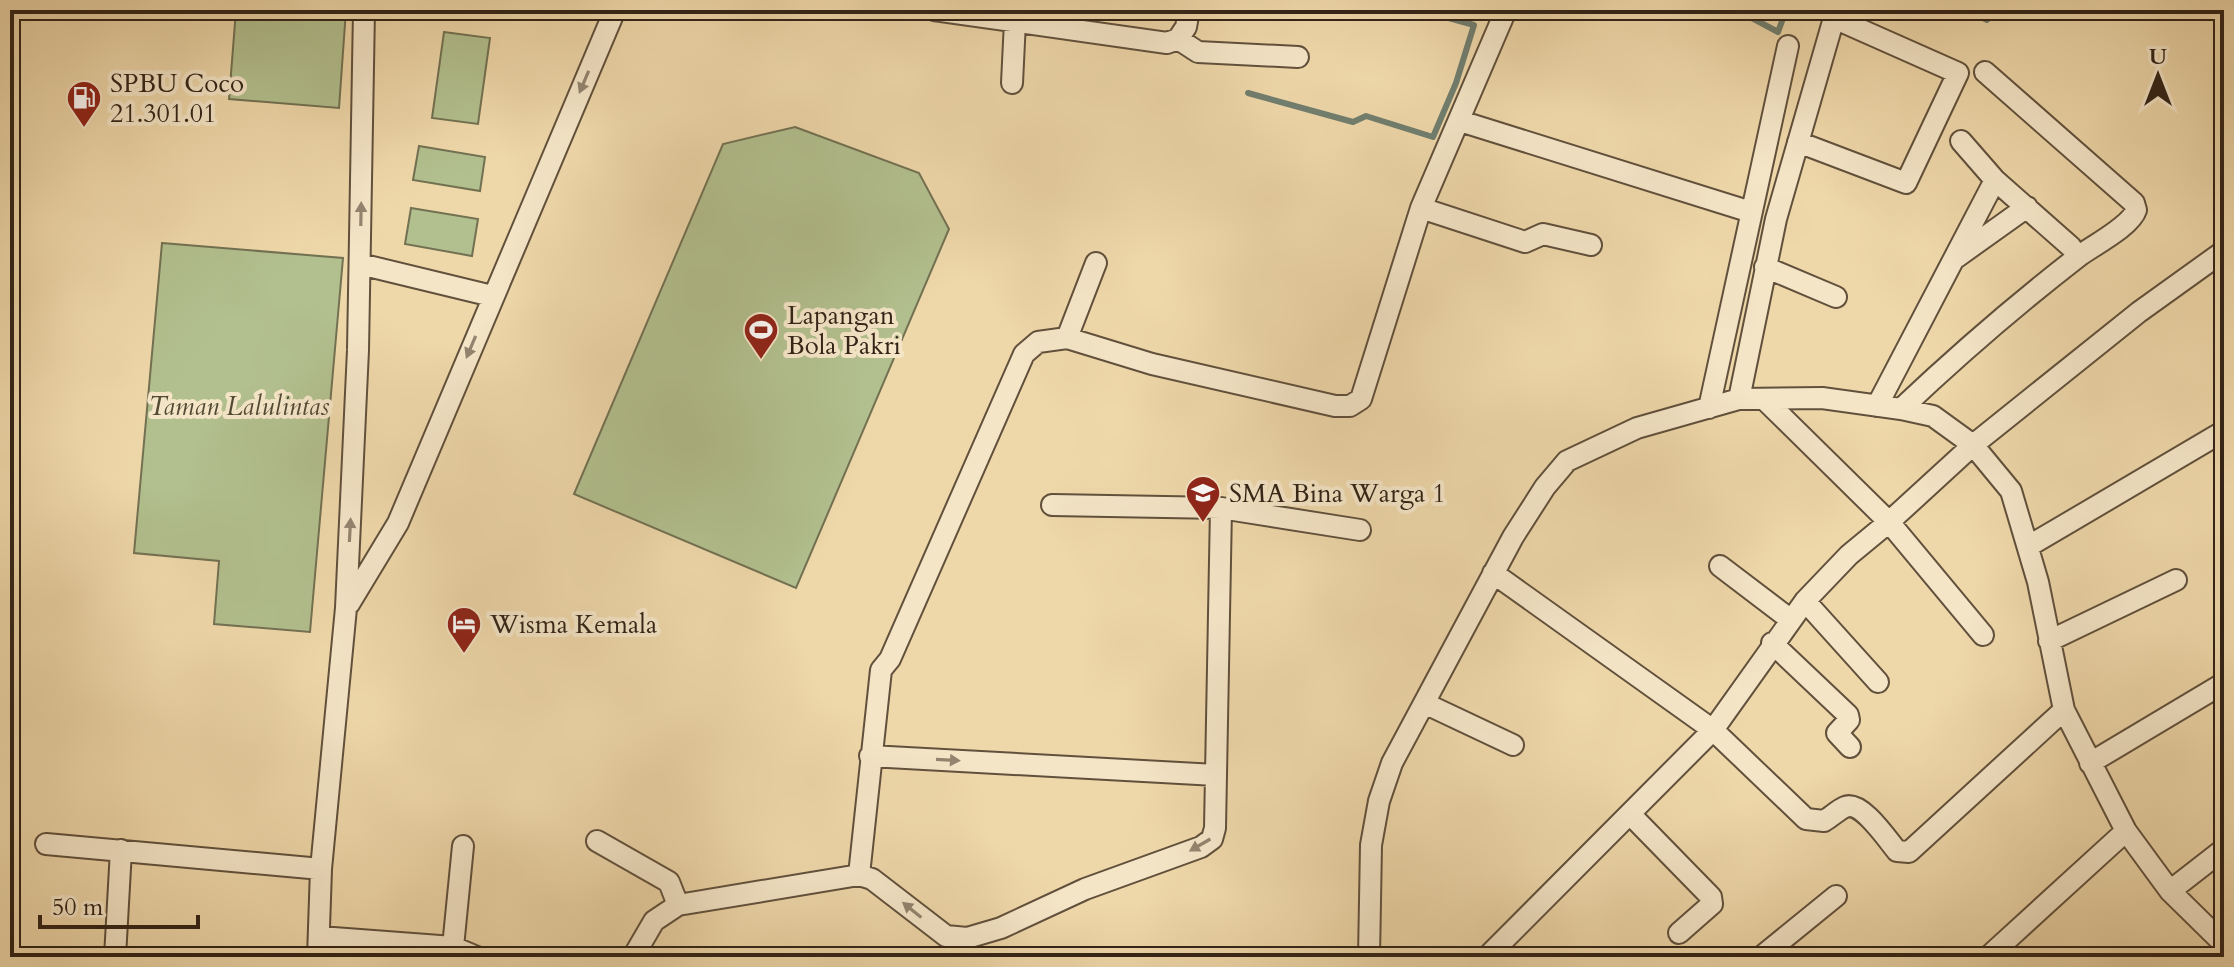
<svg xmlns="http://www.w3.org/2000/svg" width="2234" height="967" font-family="Cardo,serif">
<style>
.green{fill:#b2bf8e;stroke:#727152;stroke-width:2}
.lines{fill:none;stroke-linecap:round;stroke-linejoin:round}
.stream{stroke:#707e6f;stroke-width:6}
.minor-casing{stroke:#61503c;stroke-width:24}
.minor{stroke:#f4e5c7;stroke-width:20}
.oneway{fill:#93846f}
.labels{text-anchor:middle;stroke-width:8;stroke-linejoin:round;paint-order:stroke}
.poi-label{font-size:26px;fill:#322317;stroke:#f4e5c7;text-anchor:start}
.park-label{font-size:26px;font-style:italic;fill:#524a35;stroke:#f4e5c7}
</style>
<rect width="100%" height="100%" fill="#eed7a9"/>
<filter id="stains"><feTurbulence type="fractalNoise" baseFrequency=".0025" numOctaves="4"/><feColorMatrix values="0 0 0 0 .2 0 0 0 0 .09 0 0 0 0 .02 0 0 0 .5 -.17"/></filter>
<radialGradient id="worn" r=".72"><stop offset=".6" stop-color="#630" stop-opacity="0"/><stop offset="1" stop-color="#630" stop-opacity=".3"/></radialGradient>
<!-- green -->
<path class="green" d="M236,10h110l-7,98 -110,-9z
M444,32l46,6 -12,86 -46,-6z
M795,127l124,46 30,56 -153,359 -222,-94 149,-350z
M419,146l66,11 -5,34 -67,-11z
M411,208l67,11 -6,37 -67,-12z
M162,243l181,15 -33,374 -96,-8 5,-63 -85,-8z"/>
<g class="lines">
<!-- stream -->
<path class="stream" d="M1737,10l41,22 8,-22
M1966,10l21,10 5,-10
M1248,93l105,29 13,-6 67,21 23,-54 18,-58 -54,-15"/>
<defs>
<path id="minor" d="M934,10l233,33 11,-4 8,-12 3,-17
M1178,39l20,13 100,5
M1012,83l3,-62
M1460,121l291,91
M1961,141l34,39 76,67
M1421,208l104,34 18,-8 48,11
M1957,257l70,-50
M360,264l132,32
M1765,267l71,30
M1067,338l29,-75
M1739,399l37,-180 58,-201 124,55 -52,110 -108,-41
M1764,399l125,123 94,113
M1877,406l118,-226
M1709,408l79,-362
M1901,409c57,-54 116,-105 178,-153 15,-11 52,-30 57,-46l-2,-7 -149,-131
M1052,505l169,3
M2029,546l195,-115
M1720,566l71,54
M1493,573l220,157 93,89 18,2c7,-4 14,-11 21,-14 16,-7 42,32 52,44l12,1 155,-142
M1805,601l73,81
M349,604l49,-81 217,-513
M2049,641l127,-61
M1772,643l76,72 1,5 -12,13 13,14
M1424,703l89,42
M870,756l346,19
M2090,763l134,-80
M1630,814l81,83 1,7 -33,29
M597,841l72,41 9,23
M46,844l275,25
M859,875l13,4 74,57 21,2 34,-10 84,-39 116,-42 11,-8 3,-11 6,-320 139,22
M2170,891l54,-42
M320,937l133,10 24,10
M453,947l10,-101
M115,957l6,-107
M318,957l3,-88 25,-261 12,-258 6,-340
M633,957l21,-36 24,-16 181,-30 22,-205 9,-11 134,-305 14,-12 29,-4 85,26 183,42h15l11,-7 60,-191 85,-198
M1369,957l2,-112 8,-44 13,-38 121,-226 32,-50 22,-26 70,-33 102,-29 83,-1 79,11 32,7 40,29 38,46 27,91 26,128 62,121 44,60 54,53
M1487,957l226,-227 92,-129 44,-46 40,-33 84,-77 166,-133 85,-61
M1761,957l75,-61
M1988,957l138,-126"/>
</defs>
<!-- minor casing -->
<use href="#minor" class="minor-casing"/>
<!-- minor -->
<use href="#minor" class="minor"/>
</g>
<!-- one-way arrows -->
<defs><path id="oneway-solid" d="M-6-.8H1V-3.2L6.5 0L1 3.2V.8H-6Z" transform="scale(2)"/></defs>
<g class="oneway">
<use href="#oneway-solid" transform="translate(584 82) rotate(113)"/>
<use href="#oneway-solid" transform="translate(361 214) rotate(-89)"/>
<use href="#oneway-solid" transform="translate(471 347) rotate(113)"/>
<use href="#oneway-solid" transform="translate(350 530) rotate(-87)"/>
<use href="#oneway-solid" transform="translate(948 760) rotate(3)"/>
<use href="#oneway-solid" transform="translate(1200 845) rotate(150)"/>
<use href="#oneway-solid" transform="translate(912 910) rotate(-141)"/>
</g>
<!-- icons -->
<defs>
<symbol id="fuel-pin" viewBox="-11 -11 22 30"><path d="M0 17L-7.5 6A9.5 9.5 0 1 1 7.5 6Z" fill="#8f2418" stroke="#f4e5c7"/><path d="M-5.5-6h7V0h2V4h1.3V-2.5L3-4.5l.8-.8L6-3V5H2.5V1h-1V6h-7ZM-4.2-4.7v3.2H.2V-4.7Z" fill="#fff"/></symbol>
<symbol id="stadium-pin" viewBox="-11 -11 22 30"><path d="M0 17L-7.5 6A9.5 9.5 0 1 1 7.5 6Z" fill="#8f2418" stroke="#f4e5c7"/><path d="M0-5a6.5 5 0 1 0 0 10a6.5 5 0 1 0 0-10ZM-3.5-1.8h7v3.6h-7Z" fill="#fff"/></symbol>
<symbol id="school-pin" viewBox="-11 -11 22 30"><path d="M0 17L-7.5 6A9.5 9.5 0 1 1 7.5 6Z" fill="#8f2418" stroke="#f4e5c7"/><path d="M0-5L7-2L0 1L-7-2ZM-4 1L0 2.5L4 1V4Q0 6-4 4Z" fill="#fff"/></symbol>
<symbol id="hotel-pin" viewBox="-11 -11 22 30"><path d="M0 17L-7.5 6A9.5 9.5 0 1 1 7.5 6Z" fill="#8f2418" stroke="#f4e5c7"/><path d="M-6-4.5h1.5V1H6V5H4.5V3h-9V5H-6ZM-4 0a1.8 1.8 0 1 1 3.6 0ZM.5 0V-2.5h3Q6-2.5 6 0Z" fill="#fff"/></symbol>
</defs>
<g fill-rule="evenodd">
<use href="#fuel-pin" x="64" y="78" width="40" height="54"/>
<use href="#stadium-pin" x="741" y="310" width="40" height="54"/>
<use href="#school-pin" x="1183" y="473" width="40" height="54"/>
<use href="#hotel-pin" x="444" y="604" width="40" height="54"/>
</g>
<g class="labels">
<!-- poi labels -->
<g class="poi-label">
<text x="110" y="92">SPBU Coco<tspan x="110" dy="30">21.301.01</tspan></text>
<text x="787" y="324">Lapangan<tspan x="787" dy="30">Bola Pakri</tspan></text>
<text x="1229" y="502">SMA Bina Warga 1</text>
<text x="490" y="633">Wisma Kemala</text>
</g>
<!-- park labels -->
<g class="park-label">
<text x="239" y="415">Taman Lalulintas</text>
</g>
</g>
<!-- margin -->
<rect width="2234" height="967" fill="none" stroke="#eed7a9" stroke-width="40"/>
<rect x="12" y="12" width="2210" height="943" fill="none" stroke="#322317" stroke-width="4"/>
<rect x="20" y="20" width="2194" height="927" fill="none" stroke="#322317" stroke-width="2"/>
<!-- north arrow -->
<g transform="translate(2158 76)" stroke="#f4e5c7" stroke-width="6" paint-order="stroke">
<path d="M0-6L14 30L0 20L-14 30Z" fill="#322317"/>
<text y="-12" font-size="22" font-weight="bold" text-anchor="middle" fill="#322317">U</text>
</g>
<!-- scale -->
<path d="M40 915v12h158v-12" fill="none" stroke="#322317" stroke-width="4"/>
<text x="52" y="915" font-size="24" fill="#322317" stroke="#f4e5c7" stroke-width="6" paint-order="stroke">50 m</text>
<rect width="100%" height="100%" filter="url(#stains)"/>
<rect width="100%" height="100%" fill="url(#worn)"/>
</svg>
